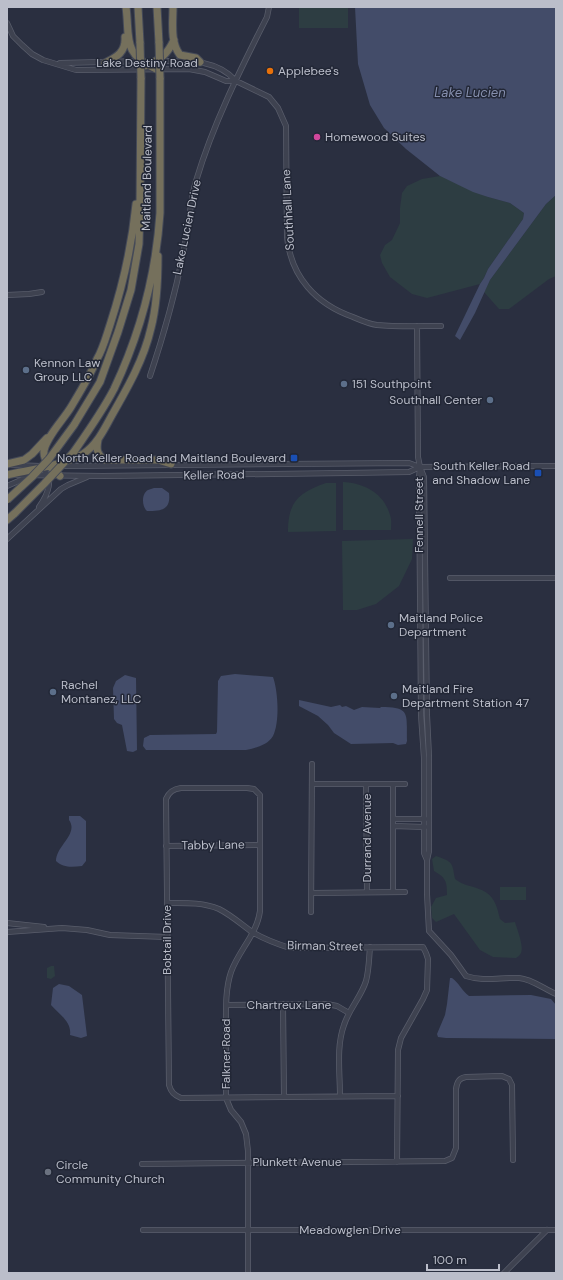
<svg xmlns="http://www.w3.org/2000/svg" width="563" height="1280" font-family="'DM Sans',sans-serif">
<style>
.green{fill:#2d3d42}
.water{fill:#434c69}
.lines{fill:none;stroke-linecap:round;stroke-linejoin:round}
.minor-casing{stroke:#595d6b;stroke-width:6}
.highway-casing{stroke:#454a58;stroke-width:9}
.minor{stroke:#3e4250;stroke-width:4.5}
.highway{stroke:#75705c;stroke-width:7}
.highway-bridge-casing{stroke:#454a58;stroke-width:9;stroke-linecap:butt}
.highway-bridge{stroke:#75705c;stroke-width:7}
.food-dot{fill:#e8710a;stroke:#222736;stroke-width:1.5}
.hotel-dot{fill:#d1479c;stroke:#222736;stroke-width:1.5}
.service-dot{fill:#5c6f8a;stroke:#222736;stroke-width:1.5}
.transit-dot{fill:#1a4fb4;stroke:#222736;stroke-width:1.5}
.worship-dot{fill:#6b7280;stroke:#222736;stroke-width:1.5}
.labels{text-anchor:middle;stroke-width:3;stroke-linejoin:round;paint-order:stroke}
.street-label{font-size:12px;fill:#bbbeca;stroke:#222736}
.poi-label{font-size:12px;fill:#bbbeca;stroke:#222736;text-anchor:start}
.water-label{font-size:13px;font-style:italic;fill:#868fae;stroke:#222736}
</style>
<rect width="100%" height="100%" fill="#2a2f40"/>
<!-- green -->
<path class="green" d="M299,7h49v21h-49z
M440,176l48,21 22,6 14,10 -1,6 -35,50 -4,9 -4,6 -53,14 -15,-4 -22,-17 -8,-14 -2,-8 5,-10 7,-5 8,-17v-15l2,-15 5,-7 15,-7z
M556,195v81l-7,3 -40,30h-10l-15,-17 6,-12 56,-76z
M343,482c21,1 41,11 47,33 2,5 1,10 1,15h-48z
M326,483h10v48l-48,1c0,-30 10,-39 38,-49z
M413,539l-1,20 -13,27 -23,18 -19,6h-14l-1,-69z
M436,856c17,6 16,6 19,23 9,7 15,6 24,10 15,5 18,17 21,30l5,4 10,-1c2,7 9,24 6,31 -1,2 -3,4 -5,5l-23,-1 -13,-7 -26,-36 -18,8 -4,-4 -1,-11 5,-9 11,-3c0,-14 -1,-17 -13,-24l-2,-12z
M500,887h26v13h-26z
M51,966h3l1,10 -4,3 -4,-1v-10z"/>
<!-- water -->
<path class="water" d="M355,7h201v188l-10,9 -56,76 -15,33 -15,27 -5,-4 25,-52 4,-6 4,-9 35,-50 1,-6 -14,-10 -22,-6 -15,-5 -33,-16 -34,-27 -22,-21 -14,-23 -12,-41z
M154,488h8l7,5c2,17 -7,18 -22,18 -5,-4 -6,-17 1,-21 2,-1 4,-1 6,-2z
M235,674l38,3c5,14 7,45 0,59 -5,9 -18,12 -27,14h-100l-3,-4 1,-8 6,-3 66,-1 1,-2 1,-51 3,-5z
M125,675l11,3 1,72 -4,2 -6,-1 -5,-26 -5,-2 -3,-4 -1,-31 3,-7z
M299,700l32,7 9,-2 2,2 4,-1 8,4 8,-3 18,1 1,-1c31,0 25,8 26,34l-1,3 -8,1 -5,-2 -42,1 -17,-11 -6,-8 -10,-9 -19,-10z
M69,816h11l6,5v40l-4,5c-10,1 -19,2 -26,-5 0,-15 23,-27 13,-41z
M450,978h2c7,5 10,13 17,18l62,-1 20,4 5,6v34l-110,-1 -8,-1 -1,-3 8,-19 2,-11z
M59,984l10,2 13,9 5,41 -6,2 -11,-3c2,-13 -11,-21 -19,-30l2,-17z"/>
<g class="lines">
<defs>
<path id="minor" d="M7,23l6,13 9,9 10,9 11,6 33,10 113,-1 16,3 21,9h10l33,16 9,11 8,18 1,111c4,40 29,67 66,80 7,3 16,7 24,8 21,2 43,1 64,1
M158,61c27,0 58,-3 78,20
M60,63l82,-2
M7,295l22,-1 13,-2
M417,326l1,131 2,10 -1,11 2,237 3,43v95l3,7
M150,376c15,-45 28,-92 36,-138 4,-19 4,-38 10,-57 17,-57 44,-111 71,-164l2,-10
M10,465l31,1
M60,466l349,-3 11,4
M420,467l4,10 3,238 2,41v95l-2,9v34l2,37 22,24 15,21c18,6 35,1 53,2 13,1 25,11 37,16
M17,475l86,1 243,-3 63,-1 11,-5 136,-1
M7,486l21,-9
M39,507c8,-11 17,-30 2,-39
M7,539l54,-50 7,-4 19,-8
M450,578h106
M312,784h93
M366,784l1,108
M393,784v108
M393,819h32
M393,826l32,1
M166,846l94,-1
M312,893l93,-1
M167,903c18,0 35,-1 52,6 12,6 22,15 33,23 12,7 25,12 38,16l133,-1 3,6 2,6 -1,31 -4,9 -22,39 -3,12 -1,112
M311,912l1,-148
M7,923l37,4
M7,932l55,-4 25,2 23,5 57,2
M283,1004l1,93
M226,1005l101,-1 10,2 12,7
M340,1096c0,-23 -4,-49 4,-71 5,-16 17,-28 22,-44 3,-11 3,-23 4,-34
M142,1164l303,-3 7,-3 4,-10v-59c1,-7 3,-11 10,-12l36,-1 7,3 3,6 1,75
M143,1230h413
M248,1273v-122l-2,-17 -5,-12 -10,-12 -5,-12c0,-23 0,-45 0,-68 0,-19 -1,-40 5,-58 8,-22 26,-38 29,-61v-116l-6,-6 -7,-1h-66c-8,1 -12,4 -15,11l3,286c2,7 5,10 12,13 73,0 145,-2 217,-2
M504,1273l43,-43"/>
<path id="highway" d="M126,7c4,31 -4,47 30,62
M138,7l2,36
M157,7l2,36
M173,7c0,16 -3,35 7,48l16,3 4,4
M105,63c12,-6 21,-11 20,-26
M145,66c15,-6 22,-11 29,-26
M74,425l26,-43 18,-50 13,-42 8,-46 1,-38 1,-128
M98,440c-2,9 -1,15 7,20h53l13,4
M73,453c14,-20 29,-41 41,-64 26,-55 42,-115 46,-176v-135
M7,464l17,-4 8,-6 15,-16
M7,475c22,-5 58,-10 76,-21 14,-9 22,-26 29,-39 16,-28 32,-56 39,-87 6,-23 7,-48 7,-72
M60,476c-7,-6 -17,-15 -16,-25 2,-14 20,-32 27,-44 9,-15 19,-31 26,-48 6,-10 9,-22 13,-34 13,-40 22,-80 26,-121
M7,520l8,-7"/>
</defs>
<!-- minor casing -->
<use href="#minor" class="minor-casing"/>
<!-- highway casing -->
<use href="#highway" class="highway-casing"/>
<!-- minor -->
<use href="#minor" class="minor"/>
<!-- highway -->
<use href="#highway" class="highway"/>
<defs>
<path id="highway-bridge" d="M140,43l1,35
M159,43l1,35
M7,500l25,-23 17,-18 25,-34
M15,513l29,-29 29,-31"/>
</defs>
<!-- highway-bridge casing -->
<use href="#highway-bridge" class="highway-bridge-casing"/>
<!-- highway-bridge -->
<use href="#highway-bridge" class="highway-bridge"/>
</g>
<!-- markers -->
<circle class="food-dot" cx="270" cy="71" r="4"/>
<circle class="hotel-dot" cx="317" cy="137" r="4"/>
<g class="service-dot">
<circle cx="26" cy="370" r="4"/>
<circle cx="344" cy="384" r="4"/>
<circle cx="490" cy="400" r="4"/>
<circle cx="391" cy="625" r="4"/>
<circle cx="53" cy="692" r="4"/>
<circle cx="394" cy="696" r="4"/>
</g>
<g class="transit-dot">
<rect x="290" y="454" width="8" height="8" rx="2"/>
<rect x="534" y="469" width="8" height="8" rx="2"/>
</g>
<circle class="worship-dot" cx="48" cy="1172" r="4"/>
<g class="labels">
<!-- street labels -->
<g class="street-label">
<text x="147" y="67">Lake Destiny Road</text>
<text transform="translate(147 178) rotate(-89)" y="4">Maitland Boulevard</text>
<text transform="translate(288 210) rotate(-93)" y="4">Southhall Lane</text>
<text transform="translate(187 227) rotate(-78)" y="4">Lake Lucien Drive</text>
<text transform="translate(214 475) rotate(-1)" y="4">Keller Road</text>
<text transform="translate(419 515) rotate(-90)" y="4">Fennell Street</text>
<text transform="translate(367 838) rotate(-90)" y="4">Durrand Avenue</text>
<text transform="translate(213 845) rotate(-1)" y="4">Tabby Lane</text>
<text transform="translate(167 940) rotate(-90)" y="4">Bobtail Drive</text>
<text transform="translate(325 946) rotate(1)" y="4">Birman Street</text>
<text x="289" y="1009">Chartreux Lane</text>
<text transform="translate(226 1054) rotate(-90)" y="4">Falkner Road</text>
<text x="297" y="1166">Plunkett Avenue</text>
<text x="350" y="1234">Meadowglen Drive</text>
</g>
<!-- poi labels -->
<g class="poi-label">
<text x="278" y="75">Applebee's</text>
<text x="325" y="141">Homewood Suites</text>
<text x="34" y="367">Kennon Law<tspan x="34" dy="14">Group LLC</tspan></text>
<text x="352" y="388">151 Southpoint</text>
<text x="482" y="404" text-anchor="end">Southhall Center</text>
<text x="286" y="462" text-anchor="end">North Keller Road and Maitland Boulevard</text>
<text x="530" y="470" text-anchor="end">South Keller Road<tspan x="530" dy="14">and Shadow Lane</tspan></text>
<text x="399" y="622">Maitland Police<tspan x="399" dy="14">Department</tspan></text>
<text x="61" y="689">Rachel<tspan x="61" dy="14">Montanez, LLC</tspan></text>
<text x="402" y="693">Maitland Fire<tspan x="402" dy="14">Department Station 47</tspan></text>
<text x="56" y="1169">Circle<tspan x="56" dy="14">Community Church</tspan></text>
</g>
<!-- water labels -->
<g class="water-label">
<text x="470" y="97">Lake Lucien</text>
</g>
</g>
<!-- border -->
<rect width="563" height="1280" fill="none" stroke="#bbbeca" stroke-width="16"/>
<!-- scale -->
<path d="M427 1264v6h72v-6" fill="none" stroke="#bbbeca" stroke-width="2"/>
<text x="433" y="1264" font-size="12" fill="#bbbeca" stroke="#222736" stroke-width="3" paint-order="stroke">100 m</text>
</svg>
